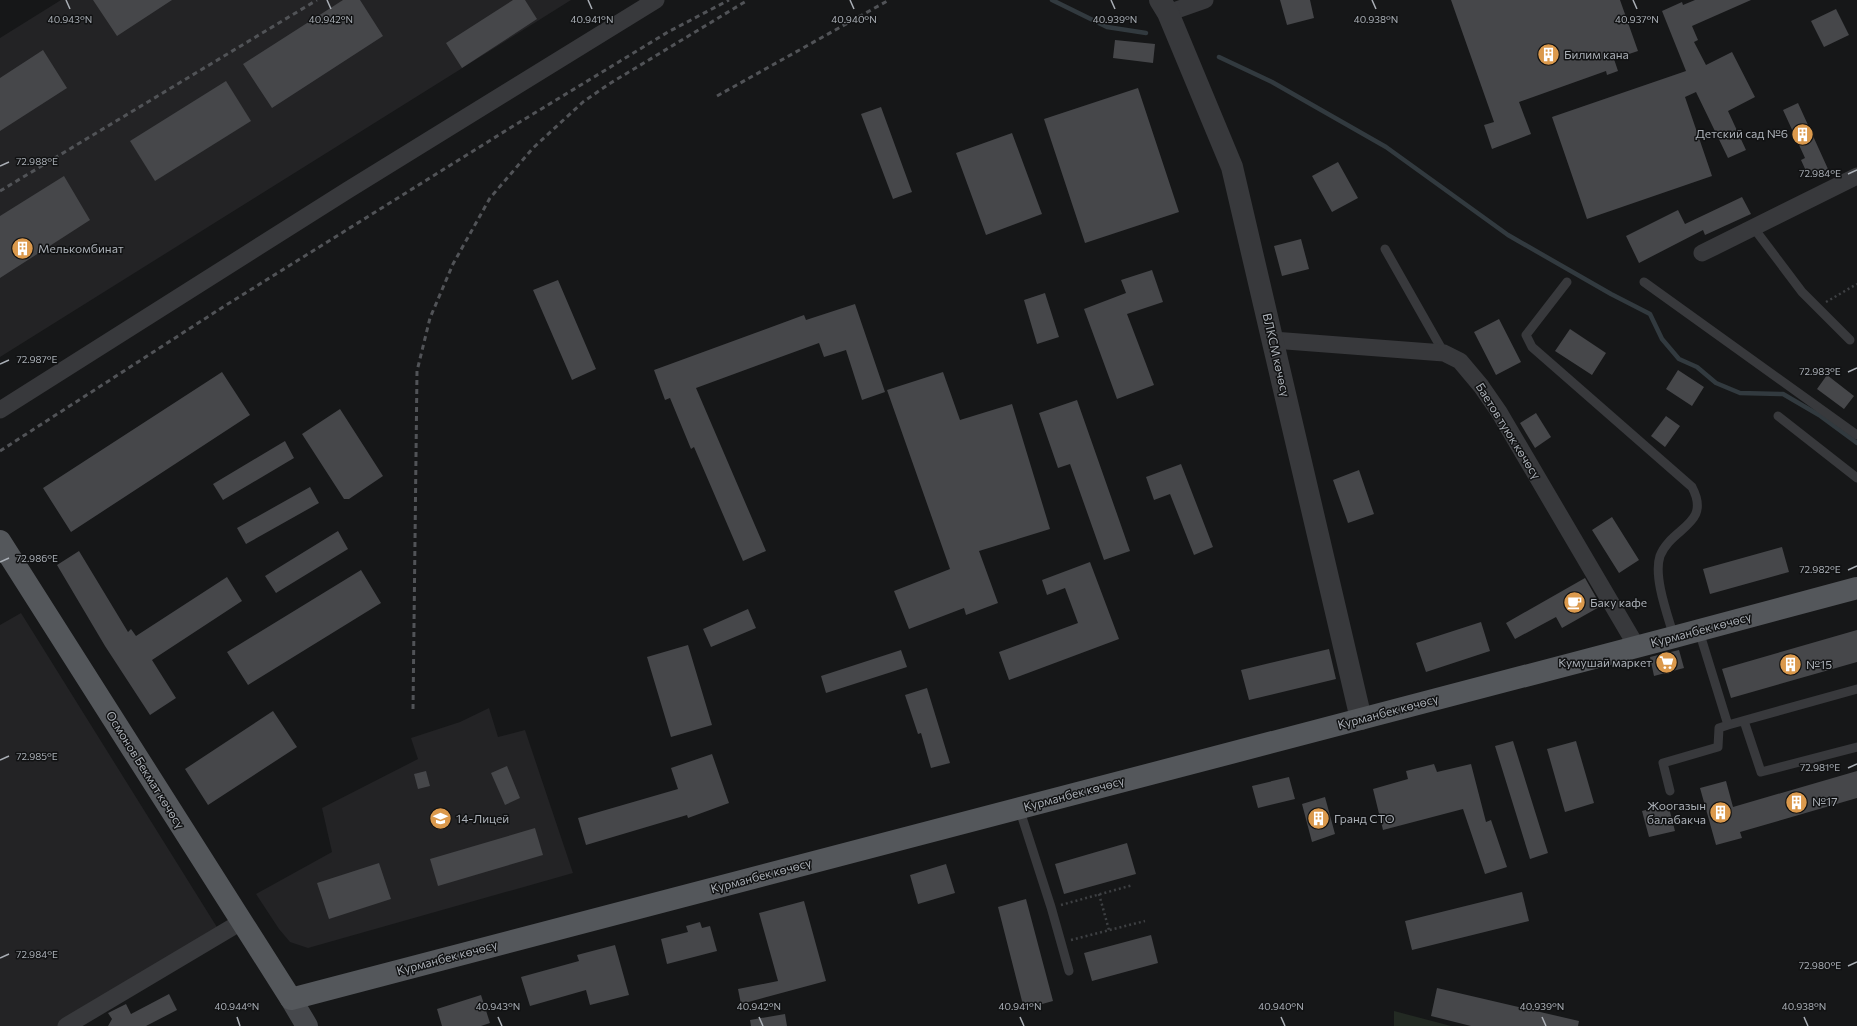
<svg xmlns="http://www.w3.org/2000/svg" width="1857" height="1026" font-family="Commissioner,sans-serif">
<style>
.built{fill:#232325}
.green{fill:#232a23}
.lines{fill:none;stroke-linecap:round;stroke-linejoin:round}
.stream{stroke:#323a3f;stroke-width:4.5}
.building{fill:#46474a}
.path{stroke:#3e4043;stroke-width:2.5;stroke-dasharray:2 3;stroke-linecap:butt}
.service{stroke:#38393c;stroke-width:9}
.minor{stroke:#38393c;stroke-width:17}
.tertiary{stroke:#38393c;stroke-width:22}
.secondary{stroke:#46484c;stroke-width:22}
.primary{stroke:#54575b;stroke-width:22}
.rail{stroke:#515357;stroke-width:3;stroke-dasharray:5 4;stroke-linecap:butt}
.ticks{fill:none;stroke:#aaafb6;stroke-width:1.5}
.labels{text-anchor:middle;stroke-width:3;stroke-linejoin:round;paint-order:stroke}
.poi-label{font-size:12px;fill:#aaafb6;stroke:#111213;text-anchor:start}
.street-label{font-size:12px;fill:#aaafb6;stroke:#111213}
.ticks-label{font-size:10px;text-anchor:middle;fill:#aaafb6;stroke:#111213;stroke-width:3;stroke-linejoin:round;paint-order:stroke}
</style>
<rect width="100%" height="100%" fill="#161718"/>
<!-- built -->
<path class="built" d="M61,0h510l-571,357v-319z
M21,613l199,319 -162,94h-58v-401z
M489,708l9,29 27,-7 48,143 -265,75 -18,-6 -11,-13 -23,-35 76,-42 -10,-44 96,-49 -7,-21 49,-16z"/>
<!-- green -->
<path class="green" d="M1394,1011l57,15h-57z"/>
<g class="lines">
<!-- stream -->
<path class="stream" d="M1052,0l55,27 39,6
M1219,57l53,25 114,65 122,88 103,59 39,20 12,25 17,20 18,8 19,16 24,10 43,1 36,21 38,28"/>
</g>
<!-- building -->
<path class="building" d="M93,0h79l-55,36z
M343,0h17l23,36 -111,72 -29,-44z
M513,0h12l12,19 -75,49 -16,-25z
M1280,0h30l4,18 -27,7z
M1451,0h169l18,51 -24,8 4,12 -11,4 -1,-4 -87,31 12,32 -39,15 -8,-24 10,-3z
M1695,0h56l-59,26 6,14 -4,2 12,23 26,-13 23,45 -27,14 18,39 -18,8 -32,-66 -11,5 27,79 -125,43 -35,-102 134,-46 -24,-60 20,-9 1,3z
M1836,9l13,26 -25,12 -13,-26z
M1115,40l40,4 -2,19 -40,-5z
M43,50l24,38 -67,43v-53z
M226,81l25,40 -96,60 -25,-40z
M1138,88l41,124 -94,31 -41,-124z
M1798,103l30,66 -14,7 -4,-7 -4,2 -5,-11 4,-2 -22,-48z
M881,107l31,85 -19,7 -32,-85z
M1012,133l30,81 -56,21 -30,-82z
M1338,162l20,36 -26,14 -20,-36z
M64,176l26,44 -90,58v-62z
M1742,197l9,17 -46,21 -2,-5 -64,33 -13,-27 52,-26 7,14z
M1301,239l8,30 -27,7 -8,-30z
M1152,270l11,32 -36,12 27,71 -37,14 -33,-90 42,-16 -5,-13z
M558,280l38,89 -24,11 -39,-90z
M1045,293l14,44 -22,7 -13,-44z
M855,304l30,88 -23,8 -16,-50 -22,7 -5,-14 -123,45 70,163 -23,10 -49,-114 -3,2 -21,-51 -5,2 -11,-30 150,-55 2,5z
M1499,319l22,43 -25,13 -22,-43z
M1570,329l36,24 -14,22 -37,-24z
M1678,370l26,17 -12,19 -26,-17z
M222,372l28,43 -179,117 -28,-44z
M943,372l17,48 52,-16 38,125 -71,22 19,52 -32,12 -2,-7 -55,21 -15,-38 56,-22 -63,-179z
M1827,375l27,21 -10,13 -27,-20z
M1077,400l53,151 -26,9 -34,-96 -12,4 -19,-55z
M340,409l43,67 -34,23h-5l-42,-65z
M1536,413l15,24 -16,11 -15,-25z
M1666,416l14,10 -15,21 -14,-11z
M285,441l9,17 -71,42 -10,-16z
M1181,464l32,83 -19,8 -24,-61 -16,6 -8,-23z
M1359,470l15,44 -26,9 -15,-43z
M310,487l9,16 -73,41 -9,-16z
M1612,517l27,43 -20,13 -27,-43z
M338,531l10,18 -72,44 -11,-17z
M1782,547l7,25 -79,22 -7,-25z
M79,551l49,81 3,-3 5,7 91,-59 15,24 -90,59 24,38 -26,17 -45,-69 -48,-81z
M1090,562l29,77 -110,41 -10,-28 79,-29 -13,-35 -18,7 -5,-15z
M361,570l20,33 -133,82 -21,-33z
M1585,578l16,28 -39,22 -6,-11 -41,22 -9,-16z
M748,609l8,19 -45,19 -8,-18z
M1481,622l9,29 -64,21 -10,-29z
M1857,630v32l-126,36 -9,-29z
M688,645l24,80 -41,12 -24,-80z
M1329,649l7,30 -87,21 -8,-30z
M901,650l6,17 -81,26 -5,-17z
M1679,650l5,18 -30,8 -4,-19z
M927,688l23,75 -19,5 -10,-35 -3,1 -13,-39z
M273,711l24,36 -89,58 -23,-36z
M1513,741l35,112 -18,6 -35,-113z
M1576,741l18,62 -29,9 -18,-63z
M712,754l17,49 -41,15 -1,-3 -101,30 -8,-27 100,-29 -7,-21z
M1434,764l3,8 34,-8 15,58 5,-2 16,47 -22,7 -22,-65 -80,21 -10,-41 35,-10 -2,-8z
M507,766l13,32 -15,7 -14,-32z
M426,771l4,15 -12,3 -4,-15z
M1857,771v27l-117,34 2,6 -26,7 -16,-57 26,-7 7,26z
M1289,777l6,22 -37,9 -6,-22z
M1325,797l10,37 -23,8 -10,-38z
M1668,804l7,27 -26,6 -7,-26z
M535,828l8,27 -105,31 -8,-27z
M1127,843l9,31 -72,20 -9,-30z
M379,863l12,36 -62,20 -12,-36z
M946,864l9,29 -37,11 -8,-29z
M1522,892l7,29 -117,29 -7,-29z
M1026,899l27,102 -29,8 -26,-102z
M804,901l22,80 -85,23 -3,-15 40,-8 -19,-68z
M700,922l2,6 8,-2 7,25 -50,13 -6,-25 27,-7 -2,-6z
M1151,935l7,28 -66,18 -8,-28z
M615,945l14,50 -39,10 -4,-15 -56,16 -9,-29 58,-16 -2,-6z
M1437,988l142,33 -1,5h-107l-40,-10z
M169,994l8,16 -31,16h-38l4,-7 -4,-6 18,-9 5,10z
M481,995l9,28 -9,3h-39l-5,-17z
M785,1014l2,12h-36l-1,-6z"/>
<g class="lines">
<!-- path -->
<path class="path" d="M1826,302l31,-18
M1099,894l10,36
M1061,905l72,-20
M1071,940l74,-19"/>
<!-- service -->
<path class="service" d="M1753,227l49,65 48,48
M1385,249l59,104
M1567,282l-41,53 6,12 160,140c20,38 -21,40 -32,69 -7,21 8,60 14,81
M1644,282l213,153
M1778,416l79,62
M1699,631l29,94 129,-36
M1744,721l17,51 96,-25
M1670,791l-7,-28 55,-16 1,-19 9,-3
M1019,808l32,99 18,64"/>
<!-- minor -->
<path class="minor" d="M1168,13l37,-13
M1702,253l155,-77
M1273,340l171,13 16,8 21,25 18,26 138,235
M0,410l348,-220 308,-190
M66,1026l175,-104"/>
<!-- tertiary -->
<path class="tertiary" d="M1160,0l8,13 64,154 129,552"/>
<!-- secondary -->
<path class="secondary" d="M291,999l16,27"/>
<!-- primary -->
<path class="primary" d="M0,541l291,458 1383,-362 183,-49"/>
<!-- rail -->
<path class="rail" d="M717,96l172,-96
M0,191l317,-191
M0,451l223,-144 287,-179 158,-96 61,-32
M413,709l4,-338 13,-53 23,-54 37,-66 43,-50 50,-46 26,-18 139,-84"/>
</g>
<!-- ticks -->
<path class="ticks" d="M66,0l4,9M327,0l4,9M588,0l4,9M850,0l4,9M1111,0l4,9M1372,0l4,9M1633,0l4,9M0,166l9,-4M1848,174l9,-4M0,364l9,-4M1848,372l9,-4M0,562l9,-4M1848,570l9,-4M0,760l9,-4M1848,768l9,-4M0,958l9,-4M1848,966l9,-4M237,1017l3,9M498,1017l4,9M759,1017l4,9M1020,1017l4,9M1281,1017l4,9M1542,1017l4,9M1804,1017l4,9"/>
<!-- icons -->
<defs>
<symbol id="building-disc" viewBox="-11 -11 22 22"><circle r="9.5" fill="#db994c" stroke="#111213"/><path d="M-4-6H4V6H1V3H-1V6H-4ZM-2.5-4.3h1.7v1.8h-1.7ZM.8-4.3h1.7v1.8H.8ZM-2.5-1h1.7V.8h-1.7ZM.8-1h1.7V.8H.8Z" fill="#fff"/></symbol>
<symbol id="cafe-disc" viewBox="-11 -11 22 22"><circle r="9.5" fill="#db994c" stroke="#111213"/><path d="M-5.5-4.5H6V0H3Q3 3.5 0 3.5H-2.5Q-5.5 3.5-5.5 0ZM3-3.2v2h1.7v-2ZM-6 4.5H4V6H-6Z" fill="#fff"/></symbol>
<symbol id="supermarket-disc" viewBox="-11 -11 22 22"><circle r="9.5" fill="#db994c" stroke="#111213"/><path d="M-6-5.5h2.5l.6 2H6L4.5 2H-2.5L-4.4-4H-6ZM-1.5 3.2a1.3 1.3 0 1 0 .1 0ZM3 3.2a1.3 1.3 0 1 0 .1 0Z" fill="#fff"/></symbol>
<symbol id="school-disc" viewBox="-11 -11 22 22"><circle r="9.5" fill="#db994c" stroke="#111213"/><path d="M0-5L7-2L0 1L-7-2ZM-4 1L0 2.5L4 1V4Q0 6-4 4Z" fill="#fff"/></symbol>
</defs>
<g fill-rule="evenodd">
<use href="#building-disc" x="1536" y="42" width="25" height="25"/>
<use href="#building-disc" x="1790" y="122" width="25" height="25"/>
<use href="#building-disc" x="10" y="236" width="25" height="25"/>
<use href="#cafe-disc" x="1562" y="590" width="25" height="25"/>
<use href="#supermarket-disc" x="1654" y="650" width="25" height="25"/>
<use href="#building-disc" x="1778" y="652" width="25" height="25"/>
<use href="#building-disc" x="1784" y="790" width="25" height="25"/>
<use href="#building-disc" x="1708" y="800" width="25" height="25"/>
<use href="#school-disc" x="428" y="806" width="25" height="25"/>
<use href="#building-disc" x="1306" y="806" width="25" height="25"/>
</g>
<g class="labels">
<!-- poi labels -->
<g class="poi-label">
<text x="1564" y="59">Билим кана</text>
<text x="1788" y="138" text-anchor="end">Детский сад №6</text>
<text x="38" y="253">Мелькомбинат</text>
<text x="1590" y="607">Баку кафе</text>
<text x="1652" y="667" text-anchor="end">Кумушай маркет</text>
<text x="1806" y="669">№15</text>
<text x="1812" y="806">№17</text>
<text x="1706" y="810" text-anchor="end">Жоогазын<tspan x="1706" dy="14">балабакча</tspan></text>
<text x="456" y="823">14-Лицей</text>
<text x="1334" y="823">Гранд СТО</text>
</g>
<!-- street labels -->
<g class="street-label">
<text transform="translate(1276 355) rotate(77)" y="4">ВЛКСМ көчөсү</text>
<text transform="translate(1508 431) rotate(58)" y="4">Баетов туюк көчөсү</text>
<text transform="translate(1701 630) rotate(-15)" y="4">Курманбек көчөсү</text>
<text transform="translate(1388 712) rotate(-15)" y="4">Курманбек көчөсү</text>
<text transform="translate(145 770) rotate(58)" y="4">Осмонов Бекмат көчөсү</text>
<text transform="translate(1074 794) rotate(-15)" y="4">Курманбек көчөсү</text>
<text transform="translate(761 876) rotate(-15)" y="4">Курманбек көчөсү</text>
<text transform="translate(447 958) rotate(-15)" y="4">Курманбек көчөсү</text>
</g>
</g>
<g class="ticks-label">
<text x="70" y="23">40.943°N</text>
<text x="331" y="23">40.942°N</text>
<text x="592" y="23">40.941°N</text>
<text x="854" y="23">40.940°N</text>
<text x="1115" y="23">40.939°N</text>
<text x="1376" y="23">40.938°N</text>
<text x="1637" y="23">40.937°N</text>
<text x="37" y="165">72.988°E</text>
<text x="1820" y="177">72.984°E</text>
<text x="37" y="363">72.987°E</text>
<text x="1820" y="375">72.983°E</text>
<text x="37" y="562">72.986°E</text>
<text x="1820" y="573">72.982°E</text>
<text x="37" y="760">72.985°E</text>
<text x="1820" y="771">72.981°E</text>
<text x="37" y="958">72.984°E</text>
<text x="1820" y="969">72.980°E</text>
<text x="237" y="1010">40.944°N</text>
<text x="498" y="1010">40.943°N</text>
<text x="759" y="1010">40.942°N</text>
<text x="1020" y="1010">40.941°N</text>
<text x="1281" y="1010">40.940°N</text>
<text x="1542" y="1010">40.939°N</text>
<text x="1804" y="1010">40.938°N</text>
</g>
</svg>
